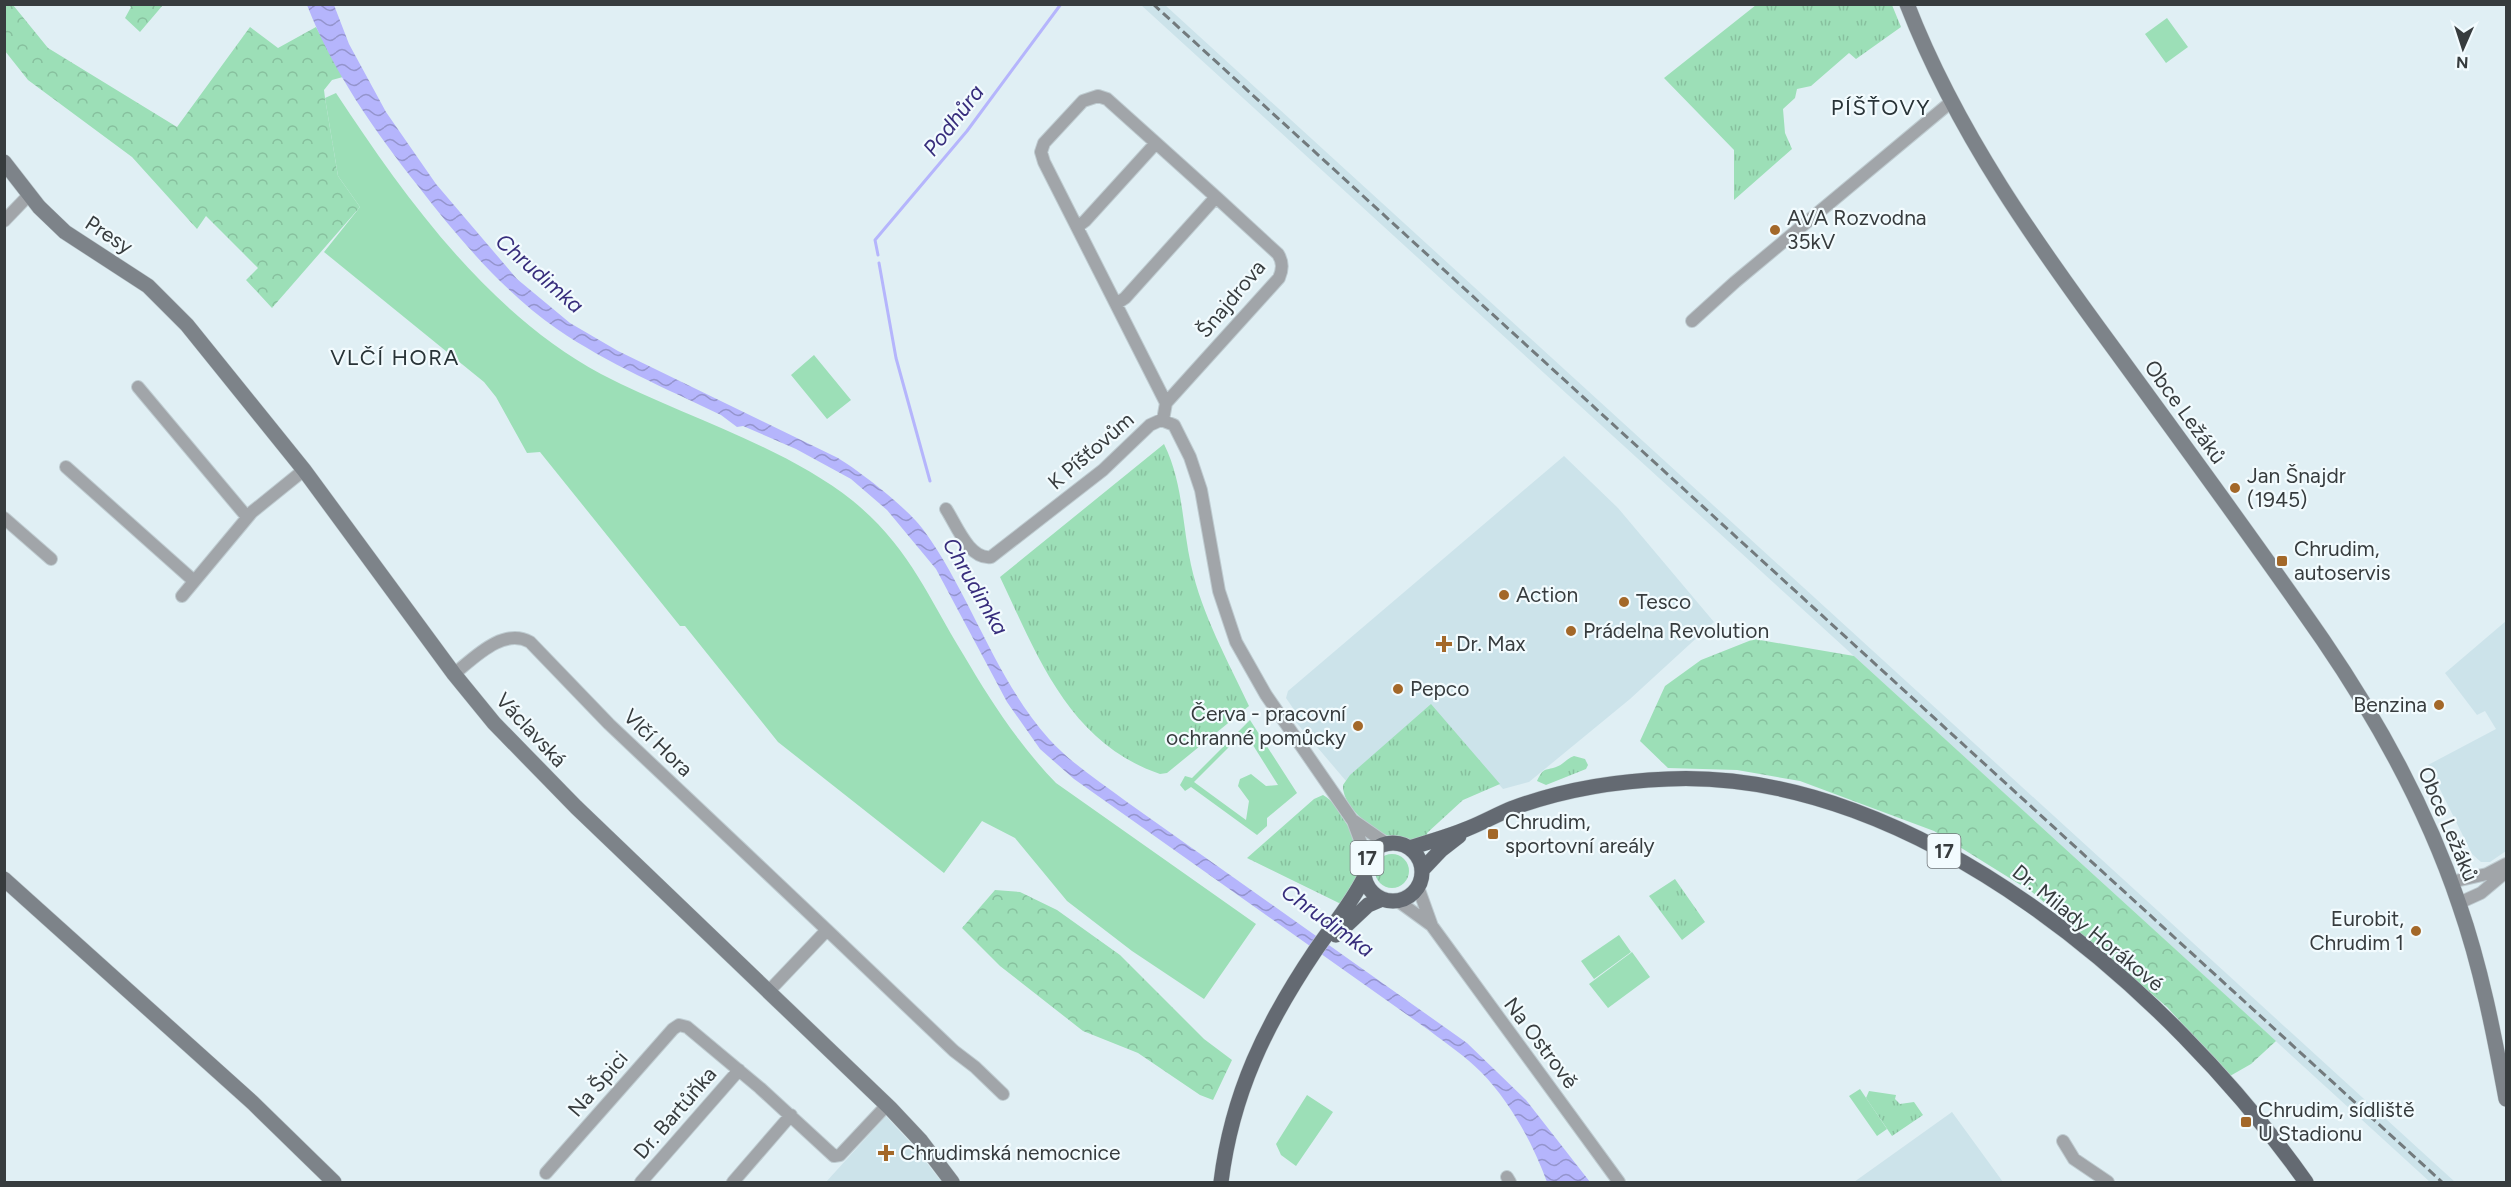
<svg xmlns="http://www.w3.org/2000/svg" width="2511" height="1187" font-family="Figtree,sans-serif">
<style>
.built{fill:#cce3ea}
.grass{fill:url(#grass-tufts)}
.forest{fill:url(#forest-crowns)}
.garden{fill:#9cdfb7;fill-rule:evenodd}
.water{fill:url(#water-waves)}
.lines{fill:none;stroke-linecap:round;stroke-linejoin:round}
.stream{stroke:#b5b5fc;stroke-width:3}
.street-casing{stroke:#becbd0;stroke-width:14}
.secondary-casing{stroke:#becbd0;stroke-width:16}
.primary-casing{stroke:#becbd0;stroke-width:16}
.street{stroke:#a1a5a9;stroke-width:12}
.secondary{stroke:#7d8389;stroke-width:15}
.primary{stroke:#646a72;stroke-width:15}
.rail{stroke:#727a7d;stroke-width:3;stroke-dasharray:9 4.5;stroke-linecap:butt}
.poi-dot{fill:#a36829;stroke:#f2fbfe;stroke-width:2}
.labels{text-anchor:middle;stroke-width:4.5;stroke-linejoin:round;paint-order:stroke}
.shield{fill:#f2fbfe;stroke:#6f7578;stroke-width:1.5}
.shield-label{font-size:20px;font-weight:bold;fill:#373c3e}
.poi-label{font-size:21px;fill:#373c3e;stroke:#f2fbfe;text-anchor:start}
.street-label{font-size:21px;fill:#373c3e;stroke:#f2fbfe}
.neighbourhood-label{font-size:22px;letter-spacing:1.5px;fill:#283337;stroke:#f2fbfe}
.water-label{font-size:22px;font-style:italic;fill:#372d7c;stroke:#f2fbfe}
</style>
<defs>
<pattern id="grass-tufts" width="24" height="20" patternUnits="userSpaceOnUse" patternTransform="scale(1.5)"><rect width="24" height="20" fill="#9cdfb7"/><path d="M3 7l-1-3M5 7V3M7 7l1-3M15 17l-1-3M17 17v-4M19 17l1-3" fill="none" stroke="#87c09e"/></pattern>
<pattern id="forest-crowns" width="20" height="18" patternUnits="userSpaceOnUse" patternTransform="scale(1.5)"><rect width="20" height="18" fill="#9cdfb7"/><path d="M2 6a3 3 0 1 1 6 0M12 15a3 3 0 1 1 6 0" fill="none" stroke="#87c09e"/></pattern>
<pattern id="water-waves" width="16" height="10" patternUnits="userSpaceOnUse" patternTransform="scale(1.5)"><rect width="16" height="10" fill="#b5b5fc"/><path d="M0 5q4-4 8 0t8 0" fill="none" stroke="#9494cd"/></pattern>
</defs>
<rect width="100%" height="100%" fill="#e0eff4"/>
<!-- built -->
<path class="built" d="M1141,5h24l1290,1177h-25z
M1564,456l54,52 96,114 -84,77 -101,83 -26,7 -28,-32 -129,24 -51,-60 4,-4 -13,-19 2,-7z
M2506,621v230l-16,11h-9l-9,-8 -44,-89 68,-36 -11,-18 -8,4 -32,-42z
M1952,1112l51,70h-149z
M886,1116l23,25 33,41h-116z"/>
<!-- grass -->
<path class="grass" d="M1756,5h136l9,22 -45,32 -7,-6 -38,33 -14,3 -2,9 -12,11 2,24 7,16 -58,51v-50l-70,-72z
M1164,444c19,38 18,80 27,121 11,50 37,96 58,141l-82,67 -7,1c-91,-31 -122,-117 -160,-197z
M1431,704l69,80 -37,16 -36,33 1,4c-6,2 -12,4 -18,4 -24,1 -68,-30 -67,-56l7,-10z
M1574,756l11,3 3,6 -2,4 -40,16 -9,-4c7,-14 7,-10 19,-14 7,-2 11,-9 18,-11z
M1323,795c10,5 15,16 21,25 25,37 18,48 -1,85l-96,-47 67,-59z
M1375 871a17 17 0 1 1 34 0a17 17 0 1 1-34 0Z
M1675,879l30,43 -23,18 -33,-44z
M1869,1091l27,4 -1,4 5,5 14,-2 9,13 -31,21 -26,-38z"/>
<!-- forest -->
<path class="forest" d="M5,5h8l35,43 129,79 73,-100 28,21 38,-21 27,50 -11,3 -8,10 1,8 13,78 22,31 -88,101 -26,-28 12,-12 -52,-52 -9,13 -65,-72 -104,-77 -23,-29z
M128,5h35l-23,27 -15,-14 6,-11z
M1754,639l100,17 422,385 -25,23 -21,12 -63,-69 -135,-115 -98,-61 -134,-50 -63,-11 -69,-2 -28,-27 25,-55 36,-26z
M995,890l25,2 37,18 63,45 84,84 28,21 -19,40 -13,-5 -62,-42 -55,-22 -83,-65 -38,-38z"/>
<!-- garden -->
<path class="garden" d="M2167,18l21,29 -22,16 -21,-29z
M336,93c70,106 151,219 265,281 81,42 181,71 252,127 56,46 74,94 110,153 27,46 56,91 93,129l200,141 -52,75 -72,-48 -65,-50 -52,-63 -33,-17 -38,52 -166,-131 -93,-116h-5l-140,-174 -13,1 -31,-56 -12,-15 -160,-130 36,-45 -22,-31 -13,-78z
M814,355l37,45 -24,19 -36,-44z
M1250,720l47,73 -30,25v8l-10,9 -66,-48 -6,4 -5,-6 5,-9 7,2zM1246,734l32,51 -12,1 -15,-12 -11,5 -2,7 11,15 -3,19 -52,-38 47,-47z
M1619,935l12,17 -37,27 -13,-18z
M1632,952l18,25 -42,31 -19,-24z
M1860,1089l27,40 -10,7 -28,-40z
M1307,1095l26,17 -37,54 -15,-11 -5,-11z"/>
<!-- water -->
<path class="water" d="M307,5h27l15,39 37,68 50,72 81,95 53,44 48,28 220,107c24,15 71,51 87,74 46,64 71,148 124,207 23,25 51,43 78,63l340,241 59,57 64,82h-43c-15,-40 -36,-79 -66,-110 -15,-15 -34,-28 -51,-41l-356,-252 -34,-30 -33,-47 -71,-133 -49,-59 -36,-31 -55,-30 -53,-23 -6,1 -16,-12c-56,-27 -113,-51 -164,-86 -54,-38 -99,-91 -139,-143 -44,-56 -85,-114 -111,-181z"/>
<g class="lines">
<!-- stream -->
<path class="stream" d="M878,255l-3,-15 92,-109 94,-127
M879,263l17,95 34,123"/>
<defs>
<path id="street" d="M1156,143l-49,-44 -9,-3 -15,5 -39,42 -3,9 3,10 122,241 -3,17
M4,221l25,-26
M1077,227l8,-6 71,-78 60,54 -91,101 -9,6
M1692,321l43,-39 216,-180
M138,387l109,130
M1166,403l113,-125c4,-9 4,-16 -1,-24l-62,-57
M66,467l128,114
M946,509c10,15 23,51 45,48l112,-87 47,-45 11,-5 13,5 16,32 11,33 18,101 17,51 30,53 87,126 14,38
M4,518l47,41
M182,596l70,-84 52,-42
M454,674c20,-16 49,-47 76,-32l79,82 218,206 -59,62
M1354,821l33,23
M2451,882l36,-8 19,-10
M1418,887l14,39 187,256
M1398,901l33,24
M2459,903l22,-10 25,-21
M827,930l127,121 21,16 28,27
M2063,1141l11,18 34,23
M546,1173l127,-144 6,-4 8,2 73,61 74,68 6,-1 47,-50
M1507,1177l3,5
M641,1182l98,-112
M733,1182l58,-67"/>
<path id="secondary" d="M1907,4c50,129 129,239 210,349 69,95 139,190 206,287 56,82 104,169 136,264 22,63 35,130 47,195
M4,162l35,45 26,25 83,54 39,39 117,145 150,204 40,49 82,84 314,301 31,33 31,41
M4,879l249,224 81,79"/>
<path id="primary" d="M1364 872a29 29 0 1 1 58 0a29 29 0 1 1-58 0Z
M1409,848c20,-6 41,-12 60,-20 15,-6 29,-14 44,-20 49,-18 103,-27 155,-29 249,-11 503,212 638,403
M1422,870l19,-20 18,-14
M1336,935l32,-30 14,-6
M1221,1182c11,-89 45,-158 94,-231 17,-25 36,-47 49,-73"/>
</defs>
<!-- street casing -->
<use href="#street" class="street-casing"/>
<!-- secondary casing -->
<use href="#secondary" class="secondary-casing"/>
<!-- primary casing -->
<use href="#primary" class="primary-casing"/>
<!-- street -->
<use href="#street" class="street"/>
<!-- secondary -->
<use href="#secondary" class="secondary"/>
<!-- primary -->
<use href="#primary" class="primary"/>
<!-- rail -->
<path class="rail" d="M1153,4l1289,1178"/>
</g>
<!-- markers -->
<g class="poi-dot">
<circle cx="1775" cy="230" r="6"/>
<circle cx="2235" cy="488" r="6"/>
<rect x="2276" y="555" width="12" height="12" rx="3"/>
<circle cx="1504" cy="595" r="6"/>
<circle cx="1624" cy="602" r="6"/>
<circle cx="1571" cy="631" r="6"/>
<path d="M1441 635h6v6h6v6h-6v6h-6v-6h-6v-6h6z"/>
<circle cx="1398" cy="689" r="6"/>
<circle cx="2439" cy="705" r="6"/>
<circle cx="1358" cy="726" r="6"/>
<rect x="1487" y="828" width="12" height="12" rx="3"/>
<circle cx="2416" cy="931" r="6"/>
<rect x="2240" y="1116" width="12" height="12" rx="3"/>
<path d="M883 1144h6v6h6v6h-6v6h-6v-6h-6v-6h6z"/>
</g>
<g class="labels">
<!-- shield labels -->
<g class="shield">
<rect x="1927.5" y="834" width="33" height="34" rx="4.5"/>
<rect x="1350.5" y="841" width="33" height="34" rx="4.5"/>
</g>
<g class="shield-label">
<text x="1944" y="858">17</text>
<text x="1367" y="865">17</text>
</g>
<!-- poi labels -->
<g class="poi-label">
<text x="1787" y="225">AVA Rozvodna<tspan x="1787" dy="24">35kV</tspan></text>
<text x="2247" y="483">Jan Šnajdr<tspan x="2247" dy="24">(1945)</tspan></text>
<text x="2294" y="556">Chrudim,<tspan x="2294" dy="24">autoservis</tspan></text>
<text x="1516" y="602">Action</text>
<text x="1636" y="609">Tesco</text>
<text x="1583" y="638">Prádelna Revolution</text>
<text x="1456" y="651">Dr. Max</text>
<text x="1410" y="696">Pepco</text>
<text x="2427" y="712" text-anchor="end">Benzina</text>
<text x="1346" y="721" text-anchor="end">Červa - pracovní<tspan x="1346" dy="24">ochranné pomůcky</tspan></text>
<text x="1505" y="829">Chrudim,<tspan x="1505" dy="24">sportovní areály</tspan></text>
<text x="2404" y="926" text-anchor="end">Eurobit,<tspan x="2404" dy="24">Chrudim 1</tspan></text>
<text x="2258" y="1117">Chrudim, sídliště<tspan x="2258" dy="24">U Stadionu</tspan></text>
<text x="900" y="1160">Chrudimská nemocnice</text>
</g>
<!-- street labels -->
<g class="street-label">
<text transform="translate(109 235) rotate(33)" y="7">Presy</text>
<text transform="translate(1231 299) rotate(-50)" y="7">Šnajdrova</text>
<text transform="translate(2185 412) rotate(54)" y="7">Obce Ležáků</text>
<text transform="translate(1091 451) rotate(-41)" y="7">K Píšťovům</text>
<text transform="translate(531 730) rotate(47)" y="7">Václavská</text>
<text transform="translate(658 743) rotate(44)" y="7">Vlčí Hora</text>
<text transform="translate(2448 824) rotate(67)" y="7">Obce Ležáků</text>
<text transform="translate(2088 928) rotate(39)" y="7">Dr. Milady Horákové</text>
<text transform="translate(1541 1043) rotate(53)" y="7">Na Ostrově</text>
<text transform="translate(598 1084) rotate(-49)" y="7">Na Špici</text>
<text transform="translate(675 1113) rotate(-49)" y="7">Dr. Bartůňka</text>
</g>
<!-- neighbourhood labels -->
<g class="neighbourhood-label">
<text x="1881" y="115">PÍŠŤOVY</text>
<text x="395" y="365">VLČÍ HORA</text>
</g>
<!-- water labels -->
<g class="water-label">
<text transform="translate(953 120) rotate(-52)" y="8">Podhůra</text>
<text transform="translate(540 273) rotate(41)" y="8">Chrudimka</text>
<text transform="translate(976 586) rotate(60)" y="8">Chrudimka</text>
<text transform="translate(1328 920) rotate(36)" y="8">Chrudimka</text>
</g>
</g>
<!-- border -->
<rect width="2511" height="1187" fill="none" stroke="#373c3e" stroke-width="12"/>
<!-- north arrow -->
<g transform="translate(2463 48) rotate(183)" stroke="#f2fbfe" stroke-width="4.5" paint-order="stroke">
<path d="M0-4.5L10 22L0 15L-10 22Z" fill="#373c3e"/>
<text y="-9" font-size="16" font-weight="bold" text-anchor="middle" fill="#373c3e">N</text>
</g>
</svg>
